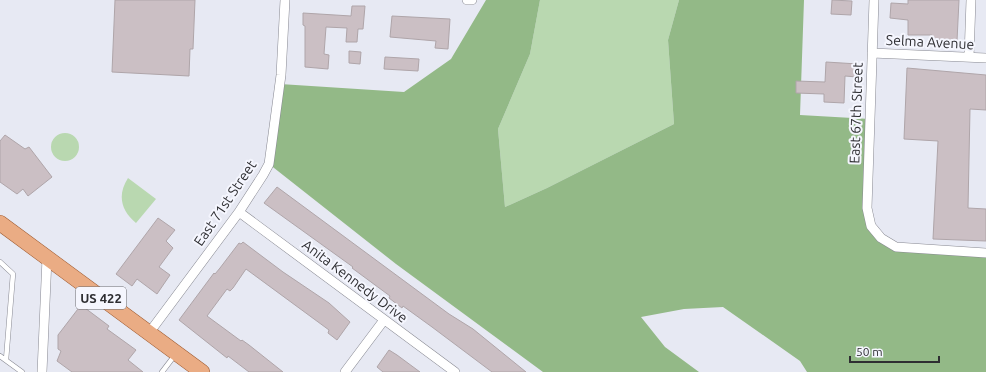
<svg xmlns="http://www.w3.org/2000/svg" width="986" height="372" font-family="Ubuntu,sans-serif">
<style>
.green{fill:#b9d8b0}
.forest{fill:#93b987}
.building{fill:#cbbfc4;stroke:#afa5a9}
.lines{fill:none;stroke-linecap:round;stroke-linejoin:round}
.service-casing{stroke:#888992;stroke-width:5.5}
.minor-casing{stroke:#888992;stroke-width:10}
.primary-casing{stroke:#9f5c32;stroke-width:16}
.service{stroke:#fff;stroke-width:4.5}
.minor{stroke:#fff;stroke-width:9}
.primary{stroke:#eaac84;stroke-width:15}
.labels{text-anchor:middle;stroke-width:4;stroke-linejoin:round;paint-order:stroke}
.shield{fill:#f5f6fe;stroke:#6a6a6f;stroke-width:1}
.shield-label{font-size:13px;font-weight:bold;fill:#2e2e32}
.street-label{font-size:14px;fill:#2e2e32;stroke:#f5f6fe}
</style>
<rect width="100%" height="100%" fill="#e7e9f3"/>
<!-- green -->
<path class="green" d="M540,0h139l-11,40 6,84 -127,64 -42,19 -7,-78 32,-75z
M51 147a14 14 0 1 1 28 0a14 14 0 1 1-28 0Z
M128,178l28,21 -20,24c-15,-12 -19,-28 -8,-45z"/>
<!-- forest -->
<path class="forest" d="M486,0h54l-10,54 -32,75 7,78 42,-19 127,-64 -6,-84 11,-40h125l-4,115 70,4 1,107 25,21 90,6v119h-179l-7,-11 -77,-54 -39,2 -43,8 24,30 34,25h-156l-147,-108 -127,-100 11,-80 124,8 47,-33z"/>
<!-- building -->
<path class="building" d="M115,0h80l-2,49h-3l-1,27 -77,-4z
M832,0l20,1 -1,14 -20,-1z
M908,0h51l-2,41 -25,-2v-4h-24v-15l-18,-2 1,-15 17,1z
M352,6h13l-2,23h-5l-1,13h-11l1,-14 -21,-1 -2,27 5,1 -1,14 -23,-2v-41l-2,-1v-12l48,3z
M392,16l58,3 -2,30 -13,-1 1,-7 -46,-4z
M349,51l12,1 -1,12 -11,-1z
M385,57l34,2 -1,12 -34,-2z
M826,62l32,2 -1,13 -12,-1 -1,27 -20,-1v-8l-28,-1v-12l29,1z
M907,68l79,7v35l-16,-1 -2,99 18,1v32l-53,-2 5,-98 -34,-2z
M5,135l20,14 4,-2 23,30 -24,19 -5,-7 -6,5 -17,-12v-41z
M277,187l172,127 24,15 53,43h-34l-60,-45 -29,-21 -1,2 -13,-10 1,-2 -38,-28 1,-1 -89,-64z
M158,218l17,12 -9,11 7,7 -14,19 11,8 -13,19 -20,-15 -5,7 -16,-12z
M243,242l40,30 46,31 21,19 -13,18 -9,-7 1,-3 -83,-61 -13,19 -3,3 -3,-2 -20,27 34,25 1,-1 7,5 34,27h-34l-21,-16 -1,2 -48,-38 35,-47 1,1 5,-6 19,-25 2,1z
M81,305l28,21 -2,3 29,21 -8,10 15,12h-71l-15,-11 4,-10 -3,-2v-14z
M389,350l8,5 23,17h-37l-6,-5z"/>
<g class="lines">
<defs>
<path id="service" d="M0,262l13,12 -7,86
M0,356l22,16
M162,372l13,-17"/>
<path id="minor" d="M467,0h5
M874,0l-7,208 4,18 10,12 15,9 90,6
M872,53l114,5
M969,57l2,-57
M239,212l216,160
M149,333l90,-121 24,-37 6,-11 12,-89 4,-75
M42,372l5,-114
M345,372l39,-52"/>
<path id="primary" d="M0,223l202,149"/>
</defs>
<!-- service casing -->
<use href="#service" class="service-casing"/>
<!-- minor casing -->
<use href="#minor" class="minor-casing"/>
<!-- primary casing -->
<use href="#primary" class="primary-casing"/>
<!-- service -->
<use href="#service" class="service"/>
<!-- minor -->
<use href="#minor" class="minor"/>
<!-- primary -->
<use href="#primary" class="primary"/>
</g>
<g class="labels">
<!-- shield labels -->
<rect class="shield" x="76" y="287" width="50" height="22" rx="3"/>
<g class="shield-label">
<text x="101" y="303">US 422</text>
</g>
<!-- street labels -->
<g class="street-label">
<text transform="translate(930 42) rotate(3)" y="5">Selma Avenue</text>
<text transform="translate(856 113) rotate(-88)" y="5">East 67th Street</text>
<text transform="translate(225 203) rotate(-56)" y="5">East 71st Street</text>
<text transform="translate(355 281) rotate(37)" y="5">Anita Kennedy Drive</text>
</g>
</g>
<!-- scale -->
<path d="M850 356v6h89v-6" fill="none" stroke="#2e2e32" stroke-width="2"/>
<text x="856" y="356" font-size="12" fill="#2e2e32" stroke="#f5f6fe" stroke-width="3" paint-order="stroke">50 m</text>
</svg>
